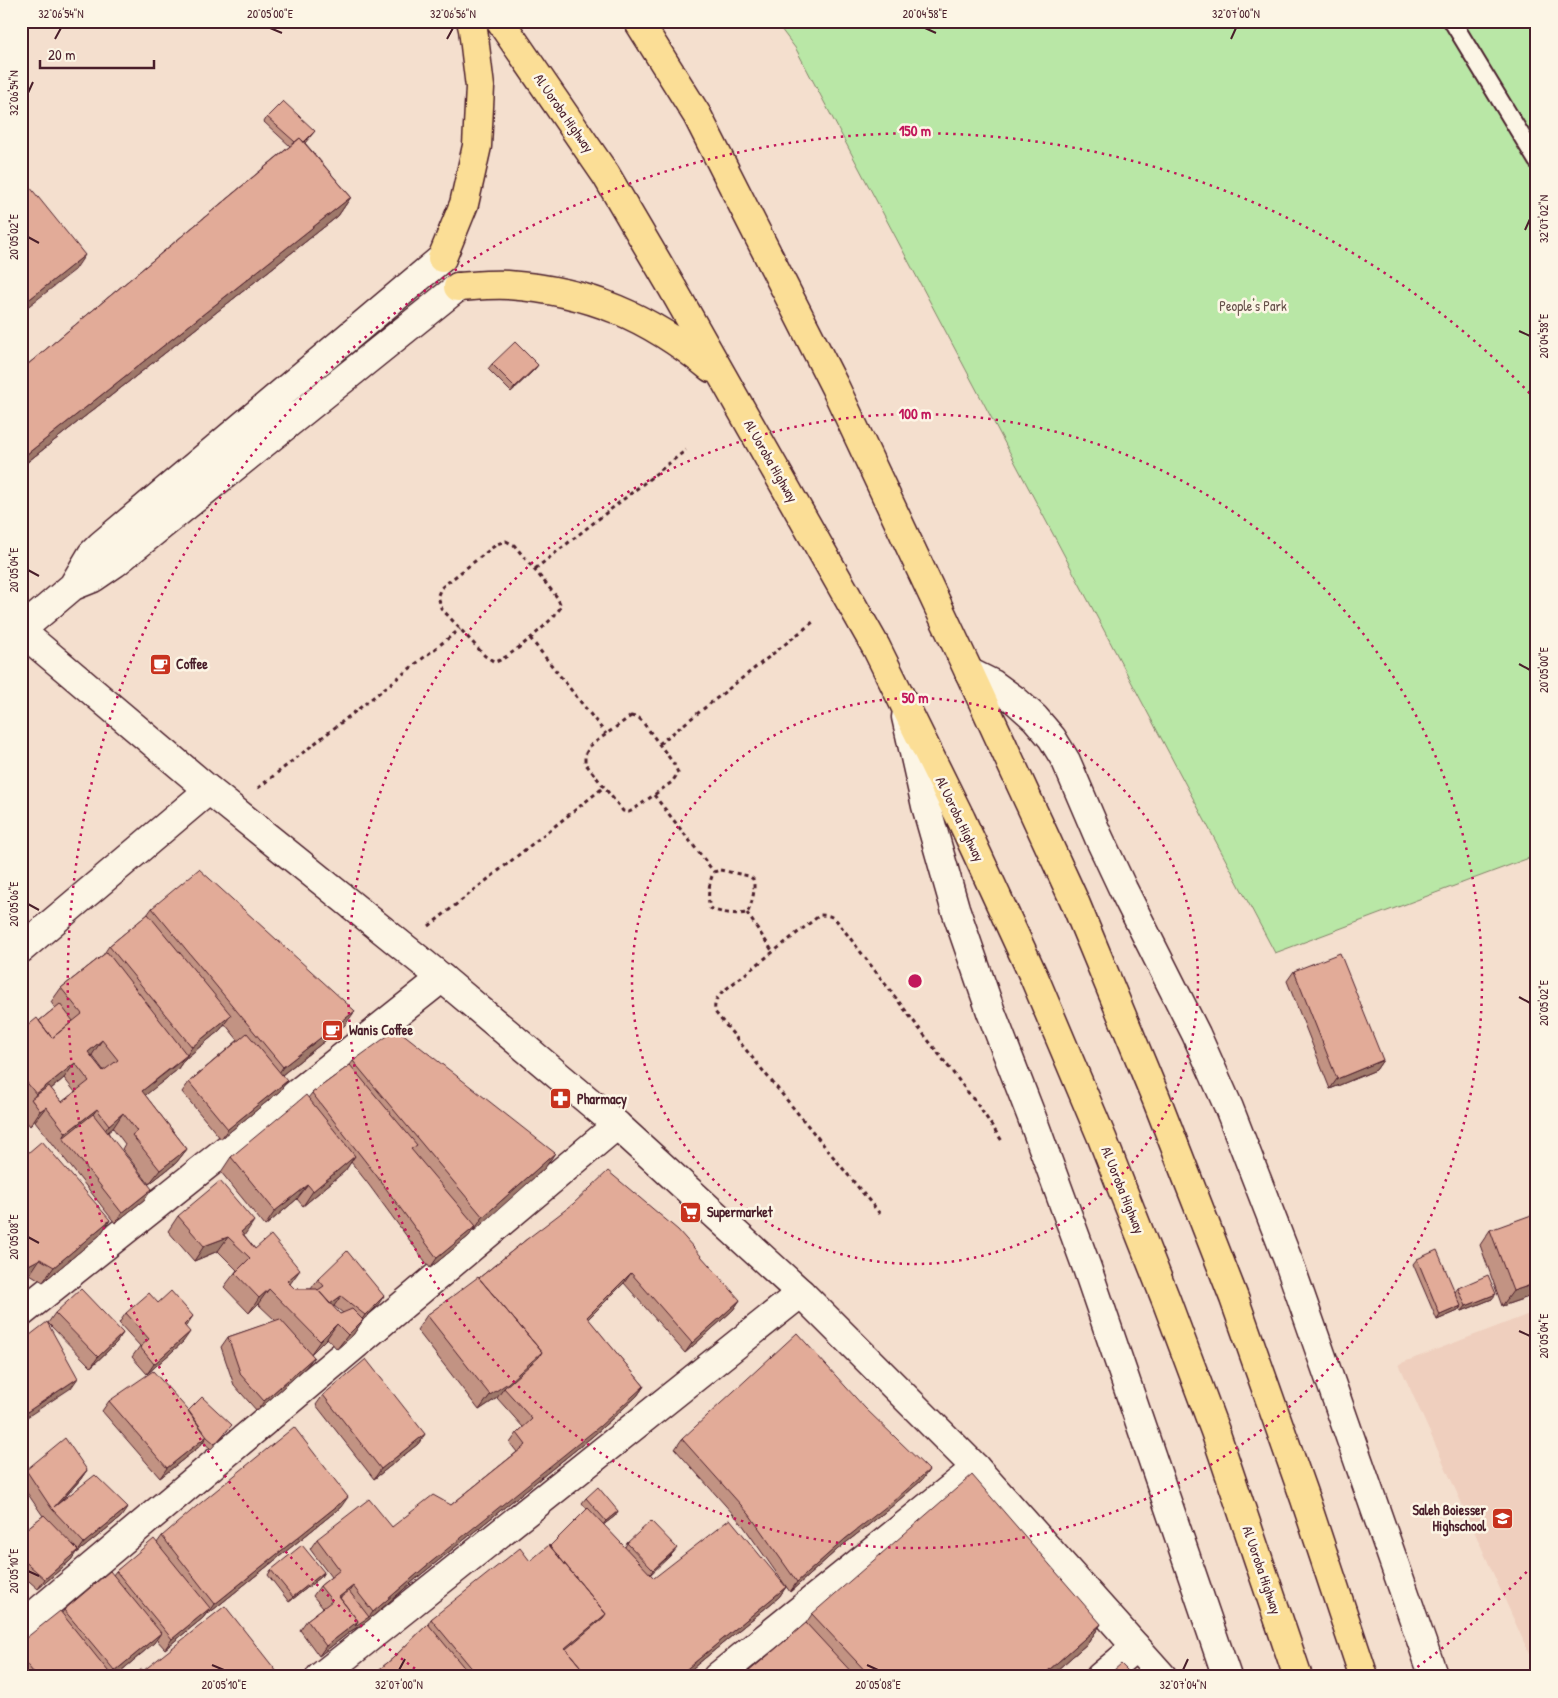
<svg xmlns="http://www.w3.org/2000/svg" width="1558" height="1698" font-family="'Patrick Hand',sans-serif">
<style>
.built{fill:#efcfbe}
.green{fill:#b9e7a6;stroke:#828368}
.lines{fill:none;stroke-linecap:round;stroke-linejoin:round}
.lane-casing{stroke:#4a1f2b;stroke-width:20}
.street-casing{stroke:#4a1f2b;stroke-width:31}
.secondary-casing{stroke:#4a1f2b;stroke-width:31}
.highway-casing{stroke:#4a1f2b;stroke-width:31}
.path{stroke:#4a1f2b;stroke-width:3;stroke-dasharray:4 4;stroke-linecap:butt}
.lane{stroke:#fcf5e5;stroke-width:16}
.street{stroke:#fcf5e5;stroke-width:28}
.secondary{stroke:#fcf5e5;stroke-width:28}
.highway{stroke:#fbde96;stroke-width:28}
.wall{fill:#c29383;stroke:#4a1f2b;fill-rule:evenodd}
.shaded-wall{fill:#9e786a;stroke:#4a1f2b}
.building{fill:#e2ab98;stroke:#4a1f2b;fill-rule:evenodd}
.ticks{fill:none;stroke:#4a1f2b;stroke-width:2}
.ring{fill:none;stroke:#c2185b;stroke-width:2.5;stroke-dasharray:2.5 5}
.labels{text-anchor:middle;stroke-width:5;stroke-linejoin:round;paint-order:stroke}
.street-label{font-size:14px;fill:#4a1f2b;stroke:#fcf5e5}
.park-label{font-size:14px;fill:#66514a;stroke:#fcf5e5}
.poi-label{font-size:14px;font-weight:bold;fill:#4a1f2b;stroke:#fcf5e5;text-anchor:start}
.centre{fill:#c2185b;stroke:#fcf5e5;stroke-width:2.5}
.ring-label{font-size:15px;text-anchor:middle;font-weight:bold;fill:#c2185b;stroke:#fcf5e5;stroke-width:5;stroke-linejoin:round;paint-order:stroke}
.neatline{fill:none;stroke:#4a1f2b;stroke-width:2}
.ticks-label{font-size:12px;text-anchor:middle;fill:#4a1f2b}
</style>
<rect width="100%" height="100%" fill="#f4dfce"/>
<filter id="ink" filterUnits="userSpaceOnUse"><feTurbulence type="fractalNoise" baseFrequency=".02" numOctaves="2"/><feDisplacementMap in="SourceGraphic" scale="10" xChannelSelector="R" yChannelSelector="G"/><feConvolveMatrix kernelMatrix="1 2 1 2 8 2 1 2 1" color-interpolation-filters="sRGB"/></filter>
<g filter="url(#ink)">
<!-- built -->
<path class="built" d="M1537,1311v360l-138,-307z"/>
<!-- green -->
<path class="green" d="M775,21h762v834l-262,98 -479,-904z"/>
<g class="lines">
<defs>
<path id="lane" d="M1452,21l85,140"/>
<path id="street" d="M21,949l188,-159
M21,1313l421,-335
M21,1626l596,-501
M320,1677l481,-384
M717,1677l259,-209
M1100,1677l36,-30"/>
<path id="secondary" d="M73,586l20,-8 22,-15 343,-276
M21,630l52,-44 19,-32 9,-9 341,-287
M21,631l188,159 233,188 175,147 184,168 175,175 187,209
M969,672l24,12 22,16 20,18 17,20 14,23 33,77 24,51 73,145 33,74 59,152 146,417
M906,717l20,89 29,102 36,104 40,103 56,153 140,409"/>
<path id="highway" d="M500,21l106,154 67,114 203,358 85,172 73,158 68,161 64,162 49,131 83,246
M638,21l59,94 138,272 134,285 105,228 82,198 78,200 71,201 59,178
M442,258l22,-54 13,-58 3,-59 -7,-58 -2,-8
M458,287c16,-1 34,-3 50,-2 81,6 140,31 203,83"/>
</defs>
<!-- lane casing -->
<use href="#lane" class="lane-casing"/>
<!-- street casing -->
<use href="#street" class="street-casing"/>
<!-- secondary casing -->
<use href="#secondary" class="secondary-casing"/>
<!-- highway casing -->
<use href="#highway" class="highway-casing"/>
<!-- path -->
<path class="path" d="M506,541l8,4 43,52 4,9c-4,12 -54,54 -66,56l-10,-6 -44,-48 -3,-13 3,-7 6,-5 50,-39z
M535,569l151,-119
M530,638l76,96
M631,716l8,2 3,3 32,43 4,9 -6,9 -39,28 -4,2 -6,-1 -38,-48v-8l5,-9z
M659,744l154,-122
M258,788l202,-159
M654,795l60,77
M720,870l29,6 4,3c3,9 -1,26 -6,34 -10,2 -28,0 -37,-5 -3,-9 -1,-28 4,-36z
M747,913l26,39
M429,926l175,-139
M880,1214l-165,-202c-1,-9 1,-13 6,-19l99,-78c8,0 12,1 17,6l143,187 22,33"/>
<!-- lane -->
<use href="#lane" class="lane"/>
<!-- street -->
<use href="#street" class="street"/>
<!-- secondary -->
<use href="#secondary" class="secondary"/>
<!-- highway -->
<use href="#highway" class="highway"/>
</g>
<!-- wall -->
<path class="wall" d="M267,117l48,14 -10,12 46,54 -13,19 -317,251v-97l269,-224 -26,-24z
M492,364l46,1 -4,5 -23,22 -23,-23z
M152,908l193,117 -63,50 -2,16 -59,48 -39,-47 7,-10 49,-42 -13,-16 -5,6 -36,30 -7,10 -32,25 42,54 -11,14 -27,21 -27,-35 3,-5 -12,-16 -5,4 37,67 -30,24 -80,-102 -5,5 -9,-11 4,-7 -4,-5v-72l18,-10 16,-13 -4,-6 10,-14 42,-33 6,-9 38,-31zM92,1055l12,16h-1l-12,-15zM64,1078l11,14 -13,10 -11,-13z
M1294,971l89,89 -7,10 -46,19 -43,-108z
M353,1061l192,107 -73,63 -3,5 -39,32 -61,-83 -18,-23 -6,9 -42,35 -6,-7 -32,27 -44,-54 10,-15 77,-59 4,-5 38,-28z
M21,1159l89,61 -10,15 -57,47 -13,-8 -9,4z
M178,1216l66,19 11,14 40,40h16l7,-10 59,27 -14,14 -10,15 -16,14 -10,-11 -16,16 -5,13 -49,44 -23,-26 -13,-38 7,-10 48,-16 -18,-17 -9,9 -25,-26 13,-17 -19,-19 -24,10 -26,-30zM334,1306l9,7 -3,1 -7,-7z
M1490,1230l47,64 -35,12 -22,-61z
M527,1239l213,61 -7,10 -48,43 -61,-70 -36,36 56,67 -7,10 -44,40 -175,141 -52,45 -15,9 -32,25 -19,-26 7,-10 16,-12 -10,-12 7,-10 11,-9 -21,-28 7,-10 75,-12 59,-22 66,-53 -7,-9 7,-10 6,-6 -26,-29 -18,12 -62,-80 10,-15 52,-37z
M1417,1259l38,33 3,-4 34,11 -30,12 -2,-4 -2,4 -21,9 -24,-56z
M158,1303l28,24 -3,15 -36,32 -15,-17 8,-11 -21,-23 7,-10z
M55,1313l68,20 -7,10 -25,24 -43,-44z
M323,1395l102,39 -7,10 -44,35 -58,-74z
M109,1401l79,10 40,19 -17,19 -8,-7 -3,4 -40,32 -58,-67z
M865,1408l57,72 -32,28 -52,41 -48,43 -48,-68 -67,-75 7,-10z
M26,1470h61l-7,10 -19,22 60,15 -44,36 -1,-1 -5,8 -33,29 -17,-15v-41l22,-17 -22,-32v-7z
M586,1498l32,13 -3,5 -12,9 22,22 2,-4 46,10 -23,21 4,4 132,9 -7,10 -97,80h-312l22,-18 36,-35 3,-5 99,-58 20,-15 37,-37 -5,-6z
M341,1507l-133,107 -1,-1 -4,5 -38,31 -9,-10 -2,4 -40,34h-92l-1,-2v-33l41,-29 2,-3 49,-35 3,-4 41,-28 5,-7z
M271,1570l50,7 -32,25 -21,-27z
M812,1614l289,10 -13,19 -39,34h-307l30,-25 34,-29z"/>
<!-- shaded-wall -->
<path class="shaded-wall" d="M351,197l-13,19 -317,251v-5l6,-8z
M85,255l-10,15 -54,42v-6z
M538,365l-4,5 -23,22 4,-5z
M355,1011l-10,14 -72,57 10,-15z
M231,1015l-11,15 -36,30 -7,10 -45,36 10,-15 44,-34 6,-10z
M102,1040l-10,15 -14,11 10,-14z
M1383,1060l-7,10 -46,19 7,-10z
M75,1063l-11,15 -30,25 -2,-3 4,-6z
M287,1081l-7,10 -59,48 7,-10z
M46,1107l-11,14 -5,5 10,-15z
M97,1109l-11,15 -23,14 3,-5z
M123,1113l-10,15 -14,11 10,-14z
M187,1149l-11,14 -27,21 11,-14z
M555,1153l-10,15 -72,64 10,-15z
M355,1156l-10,15 -42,35 10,-15z
M308,1185l-11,14 -32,27 10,-15z
M152,1189l-7,10 -30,24 7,-10z
M110,1220l-10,15 -57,47 11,-15z
M254,1221l-10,15 -3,-4z
M476,1226l-7,10 -39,32 7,-10z
M228,1237l-10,14 -24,10 10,-15z
M40,1259l-10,15 -9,4v-8l2,-2z
M300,1270l-10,14 -3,-3z
M631,1273l-7,10 -44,44 7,-10z
M1537,1283v11l-35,12 11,-15z
M269,1289l-11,15 -9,9 10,-15z
M1496,1294l-4,5 -30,12 4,-5z
M341,1296l-7,10 -15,11 7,-10z
M384,1296l-7,10 -14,14 -10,15 -16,14 11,-14 11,-11 6,-9z
M740,1300l-7,10 -48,43 7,-10z
M1461,1306l-3,5 -21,9 3,-5z
M193,1316l-7,10 -9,9 7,-10z
M337,1324l-10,14 -17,17 10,-14z
M190,1332l-7,10 -36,32 7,-10z
M123,1333l-7,10 -25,24 7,-10z
M542,1352l-10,15 -28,21 -7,10 -18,12 11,-15z
M314,1357l-8,10 -49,44 7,-10z
M78,1378l-7,10 -50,33v-5z
M644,1386l-7,10 -44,40 -175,141 -52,45 -15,9 -32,25 7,-10 32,-25 11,-4 4,-5 52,-45z
M425,1434l-7,10 -44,35 7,-10z
M207,1436l-7,10 -40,32 7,-10z
M87,1470l-7,10 -27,30 1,-3z
M929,1470l-7,10 -32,28 -52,41 -48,43 7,-10 48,-43z
M348,1497l-7,10 -133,107 7,-10z
M128,1507l-7,10 -44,36 7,-10z
M618,1511l-3,5 -13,10 4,-5z
M677,1548l-4,5 -23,22 3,-5z
M78,1550l-7,10 -33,29 7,-10z
M324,1572l-3,5 -32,25 4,-5z
M353,1586l-7,10 -10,7 3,-6z
M786,1587l-7,10 -97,80h-5z
M210,1608l-7,10 -38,31 7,-10z
M606,1614l-10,14 -32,27 1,-7z
M1101,1624l-13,19 -39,34h-8z
M161,1633l-7,10 -40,34h-3l4,-6z"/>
<!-- building -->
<path class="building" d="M283,101l32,30 -11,11 -4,-4 -5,4 -28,-25z
M300,138l51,59 -324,257 -6,-7v-77z
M21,176l64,79 -64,51z
M515,342l23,23 -23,22 -23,-23z
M199,869l156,142 -72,56 -131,-159z
M148,914l83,101 -39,32 -83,-101z
M107,952l80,103 -45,36 45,58 -27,21 -28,-35 5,-4 -14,-18 -14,12 -12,-16 -31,24 -20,-26 -6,4 -9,-12 18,-13 13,16 27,-21 -14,-18 -39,31 -15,-19v-44l16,-13 15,20 30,-24 -21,-26zM102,1040l16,20 -15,11 -15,-19z
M1340,953l43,107 -46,19 -43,-108z
M60,1004l13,17 -21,17 -13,-17z
M397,1029l158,124 -72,64 -130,-156z
M247,1033l40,48 -59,48 -39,-47z
M350,1065l67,80 -6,4 65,77 -39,32 -61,-83 -64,-82z
M21,1085l4,4 -4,3z
M306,1095l49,61 -42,35 -5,-6 -33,26 -44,-54z
M93,1114l59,75 -30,24 -59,-75z
M42,1141l68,79 -56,47 -14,-8 -17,9 -2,-2v-107z
M608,1171l70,59 62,70 -48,43 -61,-70 -44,44 57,69 -44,40 -175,141 -52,45 -20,-26 -14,11 19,24 -32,25 -19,-26 25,-19 -12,-15 20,-16 -23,-31 52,-40 23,28 41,-32 18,10 75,-60 -9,-12 15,-14 -28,-31 35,-31 3,-5 -63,-74 48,-39 46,-35z
M220,1181l34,40 -13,11 14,17 16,-14 29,35 -13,11 8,8h22l23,25 12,-5 11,11 -15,15 -11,-11 -17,17 -51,-52 -10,9 -24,-25 15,-15 -22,-21 -24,9 -26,-30z
M1537,1213v70l-24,8 -23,-61z
M1437,1250l24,56 -21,9 -23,-56z
M347,1251l37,45 -19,19 -24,-19 -11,8 -12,-14 6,-4 -6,-7z
M1488,1275l8,19 -30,12 -8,-18z
M478,1277l64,75 -34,31 -18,12 -63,-80z
M81,1289l42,44 -25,24 -43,-44z
M171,1291l22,25 -9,9 6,7 -36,32 -14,-17 9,-8 -23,-26 23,-20 9,10z
M280,1319l34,38 -50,44 -23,-26 -13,-38z
M47,1322l31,56 -57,38v-74z
M797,1333l68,75 64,62 -32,28 -52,41 -48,43 -48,-68 -67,-75z
M366,1359l59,75 -44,35 -58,-74z
M153,1371l35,39 19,26 -40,32 -58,-67z
M202,1397l30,28 -17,19 -8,-7 -19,-26z
M294,1427l54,70 -133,107 -53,-68 35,-30z
M65,1438l22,32 -33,37 41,-32 33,32 -44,36 -32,-34 -26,-39z
M972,1475l129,149 -60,53h-170l-59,-63z
M598,1487l20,24 -12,10 -20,-23z
M588,1508l66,70 76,-59 56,68 -109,90h-88l-23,-28 37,-31 3,-4 -56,-68z
M44,1515l34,35 -33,29 -24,-21v-25z
M651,1521l26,27 -24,22 -26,-27z
M154,1539l56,69 -38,31 -56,-68z
M302,1545l22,27 -31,25 -22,-27z
M549,1545l57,69 -41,34 24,29h-110l-48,-58 89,-71 10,13z
M110,1571l51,62 -46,38 -51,-61z
M349,1591l20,26 -14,9 3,-5 -18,-23z
M225,1606l56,71h-134l-4,-6z
M60,1611l52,65 -1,1h-74l-16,-20v-15z
M806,1623l50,54h-114l30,-25z
M428,1624l44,53h-102l22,-18z
M1121,1664l13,13h-28z
M142,1669l5,8h-16z"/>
</g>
<!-- ticks -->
<path class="ticks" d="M270,28l12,5M925,28l11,5M55,39l6,-11M447,39l6,-11M1231,39l5,-11M28,93l5,-11M1525,230l5,-11M28,237l11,6M1519,331l11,5M28,570l11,6M1519,664l11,6M28,904l11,6M1519,997l11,6M28,1237l11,6M1519,1331l11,5M28,1571l11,5M212,1665l12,5M867,1665l11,5M399,1670l6,-11M1183,1670l5,-11"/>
<!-- distance rings -->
<g class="ring">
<circle cx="915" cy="981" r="283"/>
<circle cx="915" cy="981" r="567"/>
<path d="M1537 1561A850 850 0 0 1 1409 1673M421 1673A850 850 0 1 1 1537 401"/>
</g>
<!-- icons -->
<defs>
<symbol id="cafe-square" viewBox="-11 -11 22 22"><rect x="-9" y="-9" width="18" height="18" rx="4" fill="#c8321e" stroke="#fcf5e5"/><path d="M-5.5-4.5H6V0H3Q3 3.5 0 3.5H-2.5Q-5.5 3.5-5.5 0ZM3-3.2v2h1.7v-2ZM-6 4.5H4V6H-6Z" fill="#fff"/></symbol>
<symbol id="pharmacy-square" viewBox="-11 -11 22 22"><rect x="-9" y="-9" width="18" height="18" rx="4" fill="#c8321e" stroke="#fcf5e5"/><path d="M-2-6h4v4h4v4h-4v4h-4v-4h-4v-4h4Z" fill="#fff"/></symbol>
<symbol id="supermarket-square" viewBox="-11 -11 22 22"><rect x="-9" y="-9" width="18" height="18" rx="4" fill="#c8321e" stroke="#fcf5e5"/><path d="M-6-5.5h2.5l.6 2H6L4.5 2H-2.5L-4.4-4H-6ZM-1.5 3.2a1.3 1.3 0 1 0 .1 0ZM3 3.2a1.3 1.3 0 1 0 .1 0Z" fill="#fff"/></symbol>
<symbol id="school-square" viewBox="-11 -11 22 22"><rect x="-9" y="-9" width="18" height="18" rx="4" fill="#c8321e" stroke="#fcf5e5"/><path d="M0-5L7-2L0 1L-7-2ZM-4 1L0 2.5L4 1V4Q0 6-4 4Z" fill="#fff"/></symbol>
</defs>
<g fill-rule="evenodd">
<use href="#cafe-square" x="148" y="652" width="25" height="25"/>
<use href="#cafe-square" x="320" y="1018" width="25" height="25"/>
<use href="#pharmacy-square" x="548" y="1086" width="25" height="25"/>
<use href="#supermarket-square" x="678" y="1200" width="25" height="25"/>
<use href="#school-square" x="1490" y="1506" width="25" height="25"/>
</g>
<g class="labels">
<!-- street labels -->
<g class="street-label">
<text transform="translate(564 113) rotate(55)" y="5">Al Uoroba Highway</text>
<text transform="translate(771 461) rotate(60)" y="5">Al Uoroba Highway</text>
<text transform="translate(960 819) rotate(64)" y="5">Al Uoroba Highway</text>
<text transform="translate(1123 1190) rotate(68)" y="5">Al Uoroba Highway</text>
<text transform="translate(1262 1570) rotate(71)" y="5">Al Uoroba Highway</text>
</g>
<!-- park labels -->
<g class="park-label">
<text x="1253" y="311">People's Park</text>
</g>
<!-- poi labels -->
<g class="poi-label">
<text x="176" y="669">Coffee</text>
<text x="349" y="1035">Wanis Coffee</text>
<text x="577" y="1104">Pharmacy</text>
<text x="707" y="1217">Supermarket</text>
<text x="1486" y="1515" text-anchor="end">Saleh Boiesser<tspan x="1486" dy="16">Highschool</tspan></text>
</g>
</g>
<circle cx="915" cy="981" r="8" class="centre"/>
<g class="ring-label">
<text x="915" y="136">150 m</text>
<text x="915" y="419">100 m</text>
<text x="915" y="703">50 m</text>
</g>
<!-- margin -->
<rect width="1558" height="1698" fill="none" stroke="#fcf5e5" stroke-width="55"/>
<!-- scale -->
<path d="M40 60v8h114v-8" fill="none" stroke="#4a1f2b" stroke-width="2.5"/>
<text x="48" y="60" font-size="15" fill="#4a1f2b" stroke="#fcf5e5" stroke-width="4" paint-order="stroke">20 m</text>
<rect x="28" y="28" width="1502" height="1642" class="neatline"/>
<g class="ticks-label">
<text x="61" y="18">32°06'54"N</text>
<text x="270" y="18">20°05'00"E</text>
<text x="453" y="18">32°06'56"N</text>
<text x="925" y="18">20°04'58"E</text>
<text x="1236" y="18">32°07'00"N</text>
<text transform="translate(14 93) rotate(-90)" y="4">32°06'54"N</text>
<text transform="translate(1544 219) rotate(-90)" y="4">32°07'02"N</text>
<text transform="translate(14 237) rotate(-90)" y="4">20°05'02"E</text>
<text transform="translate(1544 336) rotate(-90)" y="4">20°04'58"E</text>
<text transform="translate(14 570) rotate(-90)" y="4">20°05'04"E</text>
<text transform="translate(1544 670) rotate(-90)" y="4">20°05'00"E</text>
<text transform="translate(14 904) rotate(-90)" y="4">20°05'06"E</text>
<text transform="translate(1544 1003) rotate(-90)" y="4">20°05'02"E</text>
<text transform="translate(14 1237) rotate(-90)" y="4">20°05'08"E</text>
<text transform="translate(1544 1336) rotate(-90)" y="4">20°05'04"E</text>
<text transform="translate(14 1571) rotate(-90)" y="4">20°05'10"E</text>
<text x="224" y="1689">20°05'10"E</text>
<text x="399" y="1689">32°07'00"N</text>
<text x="878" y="1689">20°05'08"E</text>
<text x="1183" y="1689">32°07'04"N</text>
</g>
</svg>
